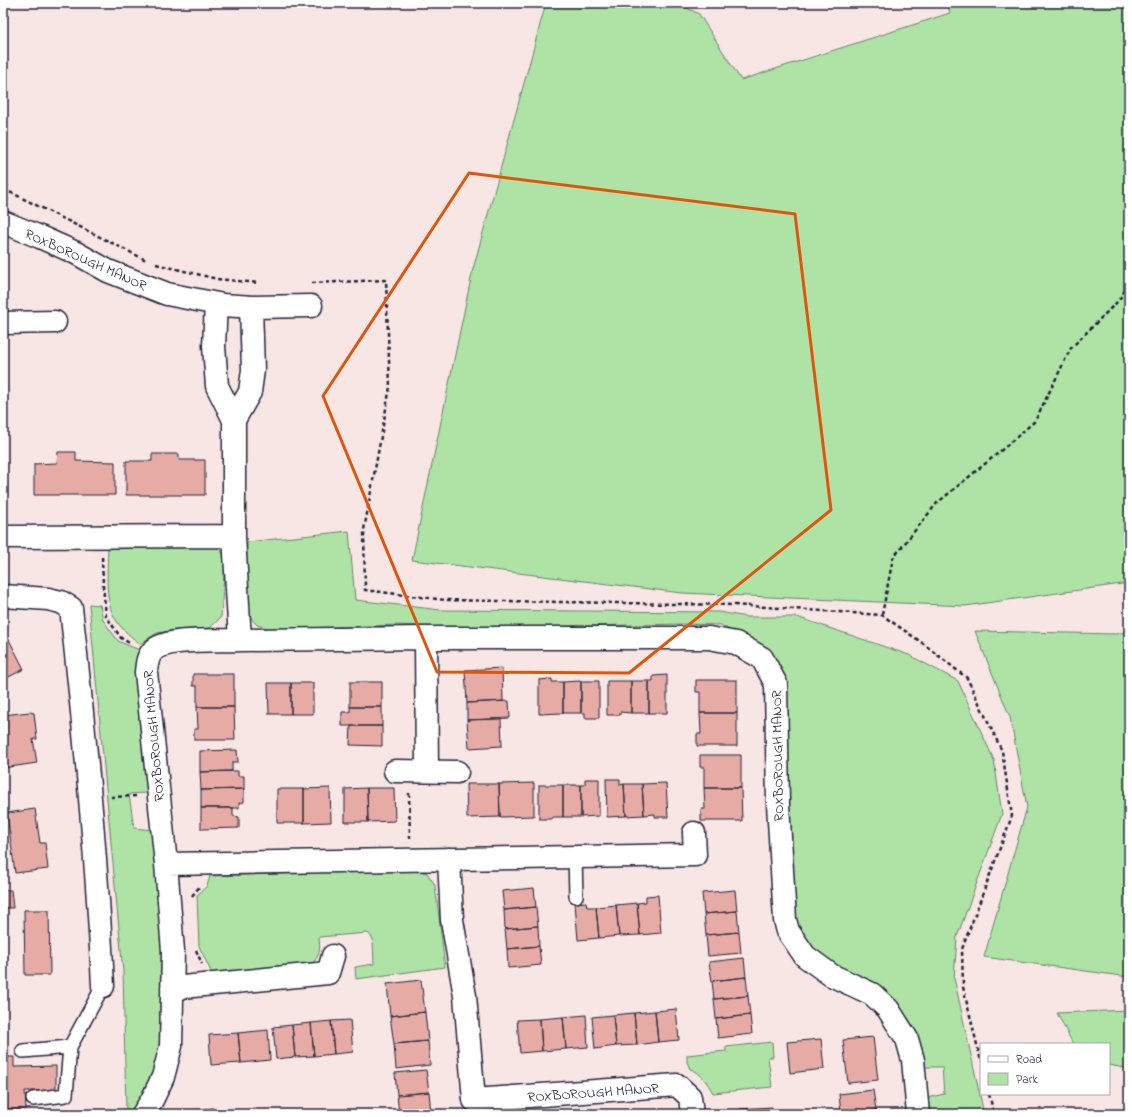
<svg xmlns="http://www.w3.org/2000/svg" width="1132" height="1117" font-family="'Indie Flower',sans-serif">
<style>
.green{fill:#afe3a5;stroke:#688270}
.building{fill:#e6aba4;stroke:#22223b}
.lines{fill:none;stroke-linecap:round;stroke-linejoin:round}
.service-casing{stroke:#22223b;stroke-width:16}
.minor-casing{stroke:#22223b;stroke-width:25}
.path{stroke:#22223b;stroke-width:2.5;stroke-dasharray:4 3;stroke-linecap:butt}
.service{stroke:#fff;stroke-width:13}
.minor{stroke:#fff;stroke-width:22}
.marked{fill:none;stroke:#de560e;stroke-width:3;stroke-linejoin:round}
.labels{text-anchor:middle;stroke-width:4;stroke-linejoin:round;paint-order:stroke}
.street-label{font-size:14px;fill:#22223b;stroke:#fff}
</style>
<rect width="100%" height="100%" fill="#f8e6e4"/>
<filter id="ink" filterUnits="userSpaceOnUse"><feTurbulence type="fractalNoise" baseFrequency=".025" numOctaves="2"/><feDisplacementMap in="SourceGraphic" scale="8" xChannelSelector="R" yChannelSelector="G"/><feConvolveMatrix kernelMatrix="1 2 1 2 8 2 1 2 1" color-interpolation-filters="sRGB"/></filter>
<g filter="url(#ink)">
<!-- green -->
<path class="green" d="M546,3h131l22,11 42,66 209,-67 -3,-10h182v580l-164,23 -283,-13 -270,-33 61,-291z
M349,531l6,69 86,10 278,2 28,5h50l112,38 49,26 36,79 8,54 -45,123 -3,41 30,136h-55l-2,-16 17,-4 -2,-27h-17l-15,-46 -16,-20 -22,-20 -40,-16 -25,-21 -11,-24 -6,-54 -7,-180 -37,-47 -25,-14 -37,-1 -214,4 -73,-3 -127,4 -13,-4 -12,-14 2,-69z
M108,544l104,1 9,4 4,11 -4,57 -11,11 -36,2 -17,3 -17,11c-8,-7 -18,-14 -24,-24 -13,-20 -8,-53 -8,-76z
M89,604l11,1 3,15 15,21 21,9 -3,19 12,119 -1,5 -18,1 5,34 18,2 11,128 -3,84 -9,36 -19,36h-57l51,-2 -3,-140z
M975,631l141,3 13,-3v348v-2l-145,-20 43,-150 -17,-90z
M416,870l11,3 8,12 10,82 -89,12 -1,-12 19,-3 -1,-25 -5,-6 -49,4c1,14 2,17 -8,28l-98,11 -14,-30 -2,-51 10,-9 3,-10z
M1129,1010v59l-20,-4v-21h-36l-16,-31z
M772,1042l1,15h-5l4,30 -59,6c-5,-9 -13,-22 -23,-24l-3,-7v-7l39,-4v-4z"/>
<!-- building -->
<path class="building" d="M58,452h18v9l39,1v33h-81v-31l23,-1z
M152,454h27v6h26v35h-79v-34h26z
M3,628l21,41 -21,11z
M502,668l1,33 -36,2 -2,-33z
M193,674h41v33h-37v-21h-4z
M667,675v38h-18v-32h4v-5z
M552,679v3h11v31l-24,1v-34z
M696,680h41v33h-37v-21h-4z
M581,681h18v37h-14v-5h-4z
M581,681v32h-18v-31z
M607,681h24v32l-11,-1v3h-13z
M631,681h18v32h-18z
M350,682h32v25h-32z
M268,683h23v31h-22z
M291,683h22v31h-22z
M509,701l1,17 -43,2v-17z
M197,707h37l1,33h-41v-11h4z
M350,707h32v19h-40v-14h8z
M30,712l4,1 3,26h-4l4,24 -34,5v-53z
M700,713h37v33h-40v-12h4z
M501,719l1,27 -33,2 -2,-28z
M351,726h31v20l-32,-1z
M237,750l1,12h-6v9l-32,1v-21z
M700,755h41v33h-37v-21h-4z
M232,771h6v5h6v13l-43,1 -1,-18z
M585,779h14v37l-18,1v-32h4z
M606,779h14v6l4,-1 2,32 -19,1z
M534,783v33l-34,1 -1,-33z
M666,783l2,34h-13v-3l-11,1 -2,-31z
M466,784h33l1,33 -33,1z
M624,784h18l2,31 -18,1z
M539,785h24v32h-11v2h-13z
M563,785h18v32h-18z
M330,788l1,34 -27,1v-34z
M367,788h27l1,33 -27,1z
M367,788l1,34h-23v-33z
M704,788h37l1,33h-41v-12h4z
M244,789v13l-5,1v5h-38v-18z
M277,789h27v34h-27z
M201,808h32v8l6,1v11l-38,1z
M35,809l5,34h5l3,26 -33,4 -8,-60z
M534,888l2,19 -32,3 -2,-19z
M3,890h8l2,18h-10z
M735,890l2,21 -33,3 -2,-21z
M658,895l3,38 -21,2 -3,-32 9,-1v-6z
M586,902l1,5h9l3,31 -21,2 -3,-37z
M637,903l3,32 -21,1 -3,-31z
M616,905l3,31 -20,2 -3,-31z
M536,907l2,19 -33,3 -1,-19z
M24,910h25l1,65h-25z
M737,911l2,21 -33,3 -2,-21z
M538,926l1,20 -32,3 -2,-20z
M739,932l2,21 -33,3 -2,-21z
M539,946l2,19 -33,3 -1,-19z
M744,958l2,19 -34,4 -3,-19z
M746,977l2,19 -34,3 -2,-18z
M421,980l4,32 -35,4 -3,-32z
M748,996l2,19 -34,4 -2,-20z
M676,1009l3,31 -21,2 -3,-31z
M655,1011l3,31 -21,3 -3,-32z
M425,1012l3,29 -34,3 -4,-28z
M634,1013l3,32 -21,1 -3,-31z
M586,1015l2,32 -22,2 -3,-32z
M613,1015l3,31 -21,3 -3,-32z
M750,1015l2,19 -34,4 -2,-19z
M563,1017l3,32 -24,2 -2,-32z
M540,1019l2,32 -22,2 -3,-33z
M350,1020l3,32 -19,2 -3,-33z
M331,1021l3,33 -20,2 -3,-33z
M311,1023l3,33 -19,1 -3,-32z
M292,1025l3,32 -19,2 -3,-32z
M268,1030l2,30 -29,3 -3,-30z
M238,1033l3,30 -30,2 -2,-30z
M873,1037l5,43 -30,3 -5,-43z
M821,1039l3,30 -34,4 -3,-31z
M428,1041l2,24 -34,4 -2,-25z
M3,1057h11v10l42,-1v25h-31l1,18h-23z
M426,1070l3,22 -32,3 -2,-22z
M873,1090l3,20 -35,4 -2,-20z
M429,1092l2,22h-32l-2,-19z
M772,1107v7h-32v-5z
M213,1108l1,6h-35v-2z
M876,1110v4h-35z"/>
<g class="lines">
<defs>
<path id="service" d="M575,857l1,39
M23,1051l47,-4 33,-61
M33,1099l33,-4 4,-48"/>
<path id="minor" d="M3,222l37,15 36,16 32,18 59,23 56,11 30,2 58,-1
M216,304l-2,42 3,40 17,34v116l6,104 186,-2h283l27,5 26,15 14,26 2,120 7,116 3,11 17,25 26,19 41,19 16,15 19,30 6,21 5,54
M3,323l52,-1
M234,420l16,-28 3,-22 -2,-63
M3,537l231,-1
M3,596l45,3 13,3 10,6c14,126 26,252 32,378
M426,638l1,133
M395,771l62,1
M449,859l3,61 13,76 9,104 203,-15 13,12 2,17
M166,864l529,-9 -1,-22
M172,988l156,-15 5,-17
M143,1114l9,-14 11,-23 8,-31 2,-95 -7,-87 -20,-192c1,-8 1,-16 8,-22 14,-13 66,-9 86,-10"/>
</defs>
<!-- service casing -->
<use href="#service" class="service-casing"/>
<!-- minor casing -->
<use href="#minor" class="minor-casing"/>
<!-- path -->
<path class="path" d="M3,191l9,2 134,67
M156,264l61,15 42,4
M312,283l74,-3 4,107 -26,143 1,60 80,10 290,5 147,10 39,27 46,36 35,73 10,65 -50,133 1,38 18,74
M102,557l1,29 3,30 15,22 10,6
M882,615l11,-57 44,-55 60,-49 38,-33 36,-73 47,-47 11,-16
M409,793l1,45
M111,797l27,-1
M192,896l8,-10
M196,950l6,14
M989,1094l5,20"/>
<!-- service -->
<use href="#service" class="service"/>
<!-- minor -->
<use href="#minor" class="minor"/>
</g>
</g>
<!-- marked area -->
<path class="marked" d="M469,173l326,41 36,296 -202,163 -192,-1 -114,-276z"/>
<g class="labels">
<!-- street labels -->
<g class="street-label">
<text transform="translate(86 259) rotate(24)" y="5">ROXBOROUGH MANOR</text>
<text transform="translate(153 736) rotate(-95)" y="5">ROXBOROUGH MANOR</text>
<text transform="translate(777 756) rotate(-91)" y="5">ROXBOROUGH MANOR</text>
<text transform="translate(593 1092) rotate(-4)" y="5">ROXBOROUGH MANOR</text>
</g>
</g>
<!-- margin -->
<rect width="1132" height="1117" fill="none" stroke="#fff" stroke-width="16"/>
<rect x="8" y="8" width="1116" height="1101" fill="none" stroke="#22223b" stroke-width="1.5" filter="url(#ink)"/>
<!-- legend -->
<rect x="980" y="1043" width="130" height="52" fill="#ffffff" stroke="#a7a7b1"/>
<rect x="988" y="1056" width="20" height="6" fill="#ffffff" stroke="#a7a7b1"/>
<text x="1016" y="1063" font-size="12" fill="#22223b">Road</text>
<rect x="988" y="1073" width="20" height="12" fill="#afe3a5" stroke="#a7a7b1"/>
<text x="1016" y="1083" font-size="12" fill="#22223b">Park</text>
</svg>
